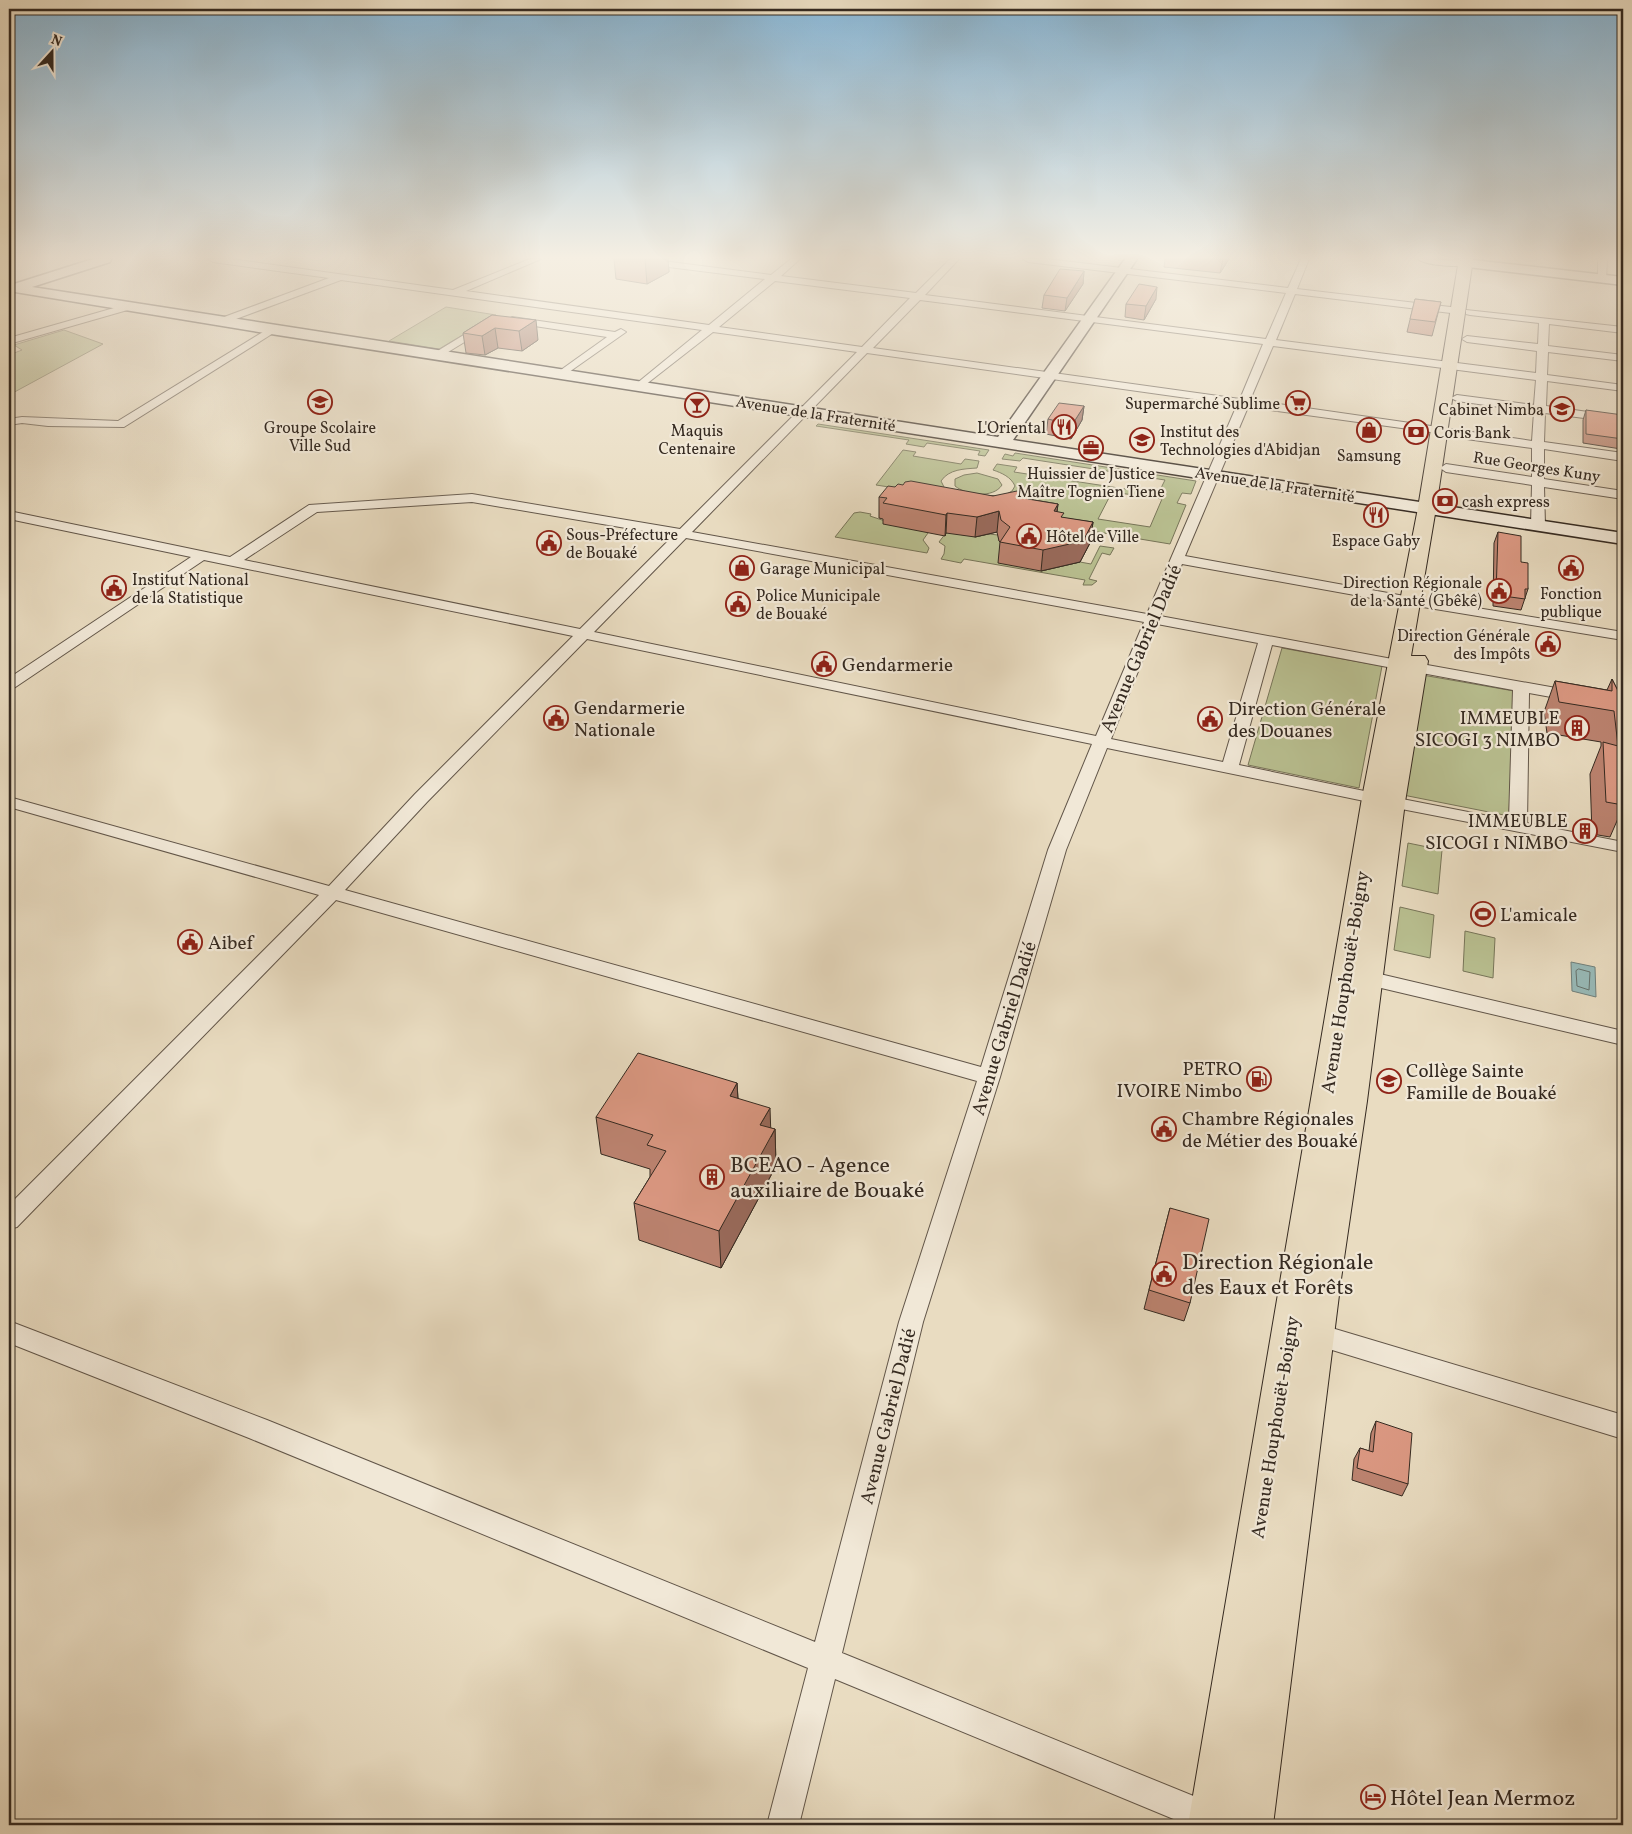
<svg xmlns="http://www.w3.org/2000/svg" width="1632" height="1834" font-family="Vollkorn,serif">
<style>
.green{fill:#b9c091;stroke:#777559;fill-rule:evenodd}
.water{fill:#98bab8;stroke:#70807c}
.lines{fill:none;stroke-linecap:round;stroke-linejoin:round}
.shore{stroke:#66726c;stroke-width:1}
.street-casing{stroke:#625649;stroke-width:2}
.secondary-casing{stroke:#352a21;stroke-width:3}
.primary-casing{stroke:#352a21;stroke-width:2}
.highway-casing{stroke:#352a21;stroke-width:2}
.street{fill:#f1e8d7;fill-rule:evenodd}
.secondary{fill:#f1e8d7;fill-rule:evenodd}
.primary{fill:#e9dcc1;fill-rule:evenodd}
.highway{fill:#e9dcc1;fill-rule:evenodd}
.wall{fill:#bc8370;stroke:#352a21}
.shaded-wall{fill:#996a5b;stroke:#352a21}
.building{fill:#db9882;stroke:#352a21}
.labels{text-anchor:middle;stroke-width:4.5;stroke-linejoin:round;paint-order:stroke}
.far-poi-label{font-size:16px;fill:#352a21;stroke:#f1e8d7;text-anchor:start}
.far-street-label{font-size:16px;fill:#352a21;stroke:#f1e8d7}
.street-label{font-size:19px;fill:#352a21;stroke:#f1e8d7}
.poi-label{font-size:19px;fill:#352a21;stroke:#f1e8d7;text-anchor:start}
.near-poi-label{font-size:22px;fill:#352a21;stroke:#f1e8d7;text-anchor:start}
</style>
<rect width="100%" height="100%" fill="#e9dcc1"/>
<filter id="stains"><feTurbulence type="fractalNoise" baseFrequency=".004" numOctaves="4"/><feColorMatrix values="0 0 0 0 .2 0 0 0 0 .09 0 0 0 0 .02 0 0 0 .5 -.17"/></filter>
<radialGradient id="worn" r=".72"><stop offset=".6" stop-color="#630" stop-opacity="0"/><stop offset="1" stop-color="#630" stop-opacity=".3"/></radialGradient>
<!-- green -->
<path class="green" d="M446,307l50,8 -57,34 -50,-8z
M64,330l39,14 -94,51v-40l13,-5 -8,-5z
M818,424l171,26 -4,6 -7,-1 2,-4 -53,-8 -3,4 -18,-3 3,-4 -93,-14z
M903,450l13,2 -3,4 48,8 4,-5 14,2 -2,7c-13,1 -28,1 -36,13l5,10 -5,4 -65,-10z
M1015,453l181,28 -5,13 -9,-1 -5,10 9,2 -16,39 -144,-24 -23,-24 9,-5 3,-5c-4,-9 -13,-13 -22,-16l4,-6 20,3 -3,5 144,22 7,-14 -142,-22 -3,3 -18,-2 3,-5 8,2zM1112,492l50,7 -12,28 -52,-8z
M977,473l21,6 4,6c-9,14 -36,10 -47,1v-7l9,-4z
M860,512l11,2 -1,2 15,5 48,5 -10,14 6,8 -2,5 -92,-16 19,-24z
M949,529l26,8 14,-3 9,1 1,6 42,30 39,-9 11,2 9,-18 14,2 -4,7 -8,-2 -13,26 8,2 -5,4h-9l2,-5 -121,-21 -3,4 -20,-4 3,-5 1,-8 -6,-4z
M1282,648l100,18 -23,122 -111,-23z
M1411,673l103,18 -5,125 -116,-23z
M1408,843l34,7 -4,44 -36,-8z
M1400,907l34,8 -4,43 -36,-8z
M1465,931l30,7 -2,40 -30,-7z"/>
<!-- water -->
<path class="water" d="M1571,962l24,5 1,30 -24,-6z"/>
<g class="lines">
<!-- shore -->
<path class="shore" d="M1579,969l11,3 -1,18 -12,-4 -1,-15z"/>
<defs>
<path id="street" d="M208,259h22l223,31 77,-31h11l-75,32 243,34 56,-46 -136,-17 -4,-3h22l124,16 20,-16h9l-19,17 135,17 34,-34h9l-34,36 341,44 20,-46 -258,-31 -5,-3h24l241,29 13,-29h8l-12,30 162,19 5,3 -5,3 -164,-20 -19,46 260,33 1,-22 -70,-9 -5,-3 5,-3 71,8 1,-21 -69,-8 -4,-1v-4l157,17v6l-74,-9 -1,22 75,9v6l-75,-9 -1,23 76,10v6l-76,-10 -1,25 77,11v6l-78,-10 -1,29 79,11v8l-79,-12v30l79,12v8l-79,-12 1,38 -7,4 -7,-4 1,-40 -86,-13 -6,-4 6,-4 86,13v-29l-80,-11 -6,-4 6,-4 80,12 2,-29 -77,-11 -6,-3 6,-3 77,10 2,-25 -263,-34 -23,54 188,27 6,3 -6,3 -190,-26 -63,149 225,41 7,4 -7,4 -228,-41 -22,52 243,45 3,3 -8,5 -126,-24 -33,120 135,28 6,1 3,4 -3,4 -6,1 -267,-55 -41,102 -66,227 -77,245 -81,331 381,155 5,11 -3,6h-37l-353,-146 -36,146h-32l41,-157 -559,-230 -240,-95v-22l258,99 548,222 84,-320 78,-241 -641,-181 -319,327 -8,2v-24l310,-310 -310,-88v-10l320,89 86,-92 158,-158 -369,-76 -190,128 -5,2v-12l182,-121 -182,-38v-8l221,46 79,-52 163,-11 208,35 177,-177 -144,-20 -73,57 -5,-3 1,-2 66,-54 -361,-50 -121,45 -4,-1v-4l113,-42 -116,-16zM775,281l135,17 -48,49 -143,-20zM920,300l343,44 -23,55 -367,-51zM867,353l370,52 -90,209 -455,-82zM472,502l201,34 -93,93 -336,-69 73,-48zM686,538l458,84 -48,114 -502,-104zM1157,624l101,19 -35,119 -112,-23zM587,639l505,105 -44,106 -67,217 -636,-177 82,-88z
M1598,259h9l-1,21 -8,-2z
M128,304l5,3 -2,2 -122,35v-6z
M512,317l103,15 6,-3 5,3 -64,45 -4,-1v-4l49,-35 -99,-15 -1,-2z
M485,322l4,1v4l-49,30h-8l-1,-2z
M271,327l4,1v4l-151,95 -76,-1 -26,-3 -13,2v-6l13,-2 96,4z
M1428,600l195,32v8l-200,-33 -2,-3 2,-3z
M1416,663l207,37v10l-94,-17 -2,130 96,19v10l-237,-46 -3,-4 3,-4 6,-1 117,23 4,-130 -102,-19 -3,-3 3,-3z
M1367,971l256,60v14l-263,-62 -3,-5 3,-5z
M1315,1323l308,92v24l-317,-97 -3,-8 3,-8z"/>
<path id="secondary" d="M93,259h18l-1,3 -78,25 966,150 127,-178h12l-124,181 610,93v11l-1352,-210 -262,-43v-8l5,1z
M1464,259l159,18v8l-164,-19 -1,-3 1,-3z"/>
<path id="primary" d="M1418,259l51,1 2,3c-6,6 -47,2 -53,-4z"/>
<path id="highway" d="M1459,259h14l-37,249 -25,148h14l3,5 -23,141 -38,299 -26,178 -68,546h-85l174,-1027 56,-290z"/>
</defs>
<!-- street casing -->
<use href="#street" class="street-casing"/>
<!-- secondary casing -->
<use href="#secondary" class="secondary-casing"/>
<!-- primary casing -->
<use href="#primary" class="primary-casing"/>
<!-- highway casing -->
<use href="#highway" class="highway-casing"/>
<!-- street -->
<use href="#street" class="street"/>
<!-- secondary -->
<use href="#secondary" class="secondary"/>
<!-- primary -->
<use href="#primary" class="primary"/>
<!-- highway -->
<use href="#highway" class="highway"/>
</g>
<!-- wall -->
<path class="wall" d="M614,259h54l1,13 -22,12 -31,-5z
M1165,259h64l-9,14 -56,-6z
M1084,271l-1,13 -18,27 -23,-3 2,-13z
M1156,299l-12,21 -19,-3 1,-13z
M1415,299l26,3 -9,34 -25,-4z
M492,315l46,25 -16,11 -24,-3 -13,7 -19,-2 -3,-20z
M1084,406l-2,14 -11,19 -25,-5 2,-15z
M1586,410l37,14v17l-2,8 -38,-6v-23z
M895,487l133,12 30,5 -1,8 6,6 30,4 -3,21 -10,19 -39,9 -43,-8 2,-21 -1,-1 -2,-9 -22,5 -29,-4 -1,3 -62,-12v-5l-4,-1v-21z
M1498,532l23,30 7,27 -7,21 -28,-4 1,-63z
M1612,679l11,22v106l-13,30 -18,-3 -2,-60 11,-28v-4l-54,-9 -3,-21 11,-31 52,9z
M737,1083l1,15 32,30 5,1 1,37 -55,102 -82,-28 -5,-37 16,-26v-8l-49,-15 -5,-37z
M1170,1208l20,95 -6,18 -40,-12z
M1376,1421l32,63 -6,12 -50,-16 2,-21 6,-11 9,3 2,-18z"/>
<!-- shaded-wall -->
<path class="shaded-wall" d="M645,259h23l1,13 -22,12z
M1223,259h6l-9,14z
M1084,271l-1,13 -18,27 2,-13z
M1157,287l-1,12 -12,21 2,-14z
M536,320l2,20 -16,11 -3,-20z
M495,328l3,20 -13,7 -3,-19z
M1084,406l-2,14 -11,19 1,-14z
M1058,504l-3,21 -1,-14z
M999,511l-2,21 -22,5 2,-20z
M947,513l-1,20 -1,3 1,-21z
M1093,522l-3,21 -10,19 -39,9 2,-21z
M737,1083l2,37 -9,-24z
M770,1108l1,29 4,-8 1,37 -55,102 -2,-37 41,-106z"/>
<!-- building -->
<path class="building" d="M1060,269l24,2 -17,27 -23,-3z
M1139,284l18,3 -11,19 -20,-2z
M1415,299l26,3 -6,20 -25,-3z
M492,315l44,5 -17,11 -24,-3 -13,8 -19,-3z
M1059,403l25,3 -12,19 -24,-6z
M1586,410l37,5v24l-37,-5z
M911,481l82,15 24,-5 11,8 30,5 -4,7 10,2 -3,4 32,5 -10,19 -40,9 -43,-8 10,-15 -9,-7 -2,-9 -22,6 -30,-4 -1,2 -63,-12 4,-5 -8,-1 9,-11 7,1 3,-3 5,1 2,-3z
M1498,532l23,4v26l7,1v26h-3v10l-29,-4z
M1612,679l11,22v104l-17,-3 -3,-60 15,4 -4,-35 -55,-9 -4,-21 57,10z
M638,1053l99,30 -7,13 40,12 -10,17 15,4 -56,102 -85,-28 32,-52 -19,-6 6,-10 -57,-18z
M1170,1208l39,11 -19,84 -41,-13z
M1376,1421l36,12 -4,51 -51,-16 3,-20 13,4z"/>
<!-- sky -->
<linearGradient id="sky" x2="0" y2="1"><stop stop-color="#88b6d5"/><stop offset="0.5" stop-color="#f5efe3"/><stop offset="1" stop-color="#f5efe3" stop-opacity="0"/></linearGradient>
<rect width="1632" height="515" fill="url(#sky)"/>
<!-- icons -->
<defs>
<symbol id="school-ring" viewBox="-11 -11 22 22"><circle r="9.5" fill="#f1e8d7" stroke="#8f2418" stroke-width="1.5"/><path d="M0-5L7-2L0 1L-7-2ZM-4 1L0 2.5L4 1V4Q0 6-4 4Z" fill="#8f2418"/></symbol>
<symbol id="supermarket-ring" viewBox="-11 -11 22 22"><circle r="9.5" fill="#f1e8d7" stroke="#8f2418" stroke-width="1.5"/><path d="M-6-5.5h2.5l.6 2H6L4.5 2H-2.5L-4.4-4H-6ZM-1.5 3.2a1.3 1.3 0 1 0 .1 0ZM3 3.2a1.3 1.3 0 1 0 .1 0Z" fill="#8f2418"/></symbol>
<symbol id="bar-ring" viewBox="-11 -11 22 22"><circle r="9.5" fill="#f1e8d7" stroke="#8f2418" stroke-width="1.5"/><path d="M-6-5H6L.8 .8V4.5H3.5V6h-7V4.5H-.8V.8Z" fill="#8f2418"/></symbol>
<symbol id="university-ring" viewBox="-11 -11 22 22"><circle r="9.5" fill="#f1e8d7" stroke="#8f2418" stroke-width="1.5"/><path d="M0-5L7-2L0 1L-7-2ZM-4 1L0 2.5L4 1V4Q0 6-4 4Z" fill="#8f2418"/></symbol>
<symbol id="restaurant-ring" viewBox="-11 -11 22 22"><circle r="9.5" fill="#f1e8d7" stroke="#8f2418" stroke-width="1.5"/><path d="M-5-6h1v4h1v-4h1v4h1v-4h1v5L-1.5 .5V6h-2V.5L-5-1ZM5-6V6H3V1.5H1.5Q1.5-4 5-6Z" fill="#8f2418"/></symbol>
<symbol id="shop-ring" viewBox="-11 -11 22 22"><circle r="9.5" fill="#f1e8d7" stroke="#8f2418" stroke-width="1.5"/><path d="M-5-2.5h2.3a2.7 3.5 0 0 1 5.4 0H5L5.5 6h-11ZM-1.5-2.5h3a1.5 2.3 0 0 0-3 0Z" fill="#8f2418"/></symbol>
<symbol id="bank-ring" viewBox="-11 -11 22 22"><circle r="9.5" fill="#f1e8d7" stroke="#8f2418" stroke-width="1.5"/><path d="M-6-4H6V4H-6ZM0-2.3a2.3 2.3 0 1 0 0 4.6a2.3 2.3 0 1 0 0-4.6Z" fill="#8f2418"/></symbol>
<symbol id="office-ring" viewBox="-11 -11 22 22"><circle r="9.5" fill="#f1e8d7" stroke="#8f2418" stroke-width="1.5"/><path d="M-6-3h4V-5.5h4V-3h4V5H-6ZM-1-4.5V-3h2v-1.5ZM-6 0V1H6V0Z" fill="#8f2418"/></symbol>
<symbol id="civic-ring" viewBox="-11 -11 22 22"><circle r="9.5" fill="#f1e8d7" stroke="#8f2418" stroke-width="1.5"/><path d="M-.6-6.5H3V-4.5H.6V-3L4-1V1h2V6H-6V1h2V-1L-.6-3ZM-1.2 2.5V6h2.4V2.5Z" fill="#8f2418"/></symbol>
<symbol id="building-ring" viewBox="-11 -11 22 22"><circle r="9.5" fill="#f1e8d7" stroke="#8f2418" stroke-width="1.5"/><path d="M-4-6H4V6H1V3H-1V6H-4ZM-2.5-4.3h1.7v1.8h-1.7ZM.8-4.3h1.7v1.8H.8ZM-2.5-1h1.7V.8h-1.7ZM.8-1h1.7V.8H.8Z" fill="#8f2418"/></symbol>
<symbol id="stadium-ring" viewBox="-11 -11 22 22"><circle r="9.5" fill="#f1e8d7" stroke="#8f2418" stroke-width="1.5"/><path d="M0-5a6.5 5 0 1 0 0 10a6.5 5 0 1 0 0-10ZM-3.5-1.8h7v3.6h-7Z" fill="#8f2418"/></symbol>
<symbol id="fuel-ring" viewBox="-11 -11 22 22"><circle r="9.5" fill="#f1e8d7" stroke="#8f2418" stroke-width="1.5"/><path d="M-5.5-6h7V0h2V4h1.3V-2.5L3-4.5l.8-.8L6-3V5H2.5V1h-1V6h-7ZM-4.2-4.7v3.2H.2V-4.7Z" fill="#8f2418"/></symbol>
<symbol id="hotel-ring" viewBox="-11 -11 22 22"><circle r="9.5" fill="#f1e8d7" stroke="#8f2418" stroke-width="1.5"/><path d="M-6-4.5h1.5V1H6V5H4.5V3h-9V5H-6ZM-4 0a1.8 1.8 0 1 1 3.6 0ZM.5 0V-2.5h3Q6-2.5 6 0Z" fill="#8f2418"/></symbol>
</defs>
<g fill-rule="evenodd">
<use href="#school-ring" x="306" y="388" width="28" height="28"/>
<use href="#supermarket-ring" x="1284" y="389" width="28" height="28"/>
<use href="#bar-ring" x="683" y="391" width="28" height="28"/>
<use href="#university-ring" x="1548" y="395" width="28" height="28"/>
<use href="#restaurant-ring" x="1050" y="413" width="28" height="28"/>
<use href="#shop-ring" x="1355" y="416" width="28" height="28"/>
<use href="#bank-ring" x="1402" y="418" width="28" height="28"/>
<use href="#university-ring" x="1128" y="426" width="28" height="28"/>
<use href="#office-ring" x="1077" y="434" width="28" height="28"/>
<use href="#bank-ring" x="1431" y="487" width="28" height="28"/>
<use href="#restaurant-ring" x="1362" y="501" width="28" height="28"/>
<use href="#civic-ring" x="1015" y="522" width="28" height="28"/>
<use href="#civic-ring" x="535" y="529" width="28" height="28"/>
<use href="#shop-ring" x="728" y="554" width="28" height="28"/>
<use href="#civic-ring" x="1557" y="554" width="28" height="28"/>
<use href="#civic-ring" x="100" y="574" width="28" height="28"/>
<use href="#civic-ring" x="1485" y="577" width="28" height="28"/>
<use href="#civic-ring" x="724" y="590" width="28" height="28"/>
<use href="#civic-ring" x="1534" y="630" width="28" height="28"/>
<use href="#civic-ring" x="810" y="650" width="28" height="28"/>
<use href="#civic-ring" x="542" y="704" width="28" height="28"/>
<use href="#civic-ring" x="1196" y="705" width="28" height="28"/>
<use href="#building-ring" x="1563" y="714" width="28" height="28"/>
<use href="#building-ring" x="1571" y="817" width="28" height="28"/>
<use href="#stadium-ring" x="1469" y="900" width="28" height="28"/>
<use href="#civic-ring" x="176" y="928" width="28" height="28"/>
<use href="#fuel-ring" x="1245" y="1065" width="28" height="28"/>
<use href="#school-ring" x="1375" y="1067" width="28" height="28"/>
<use href="#civic-ring" x="1150" y="1115" width="28" height="28"/>
<use href="#building-ring" x="698" y="1163" width="28" height="28"/>
<use href="#civic-ring" x="1150" y="1260" width="28" height="28"/>
<use href="#hotel-ring" x="1359" y="1783" width="28" height="28"/>
</g>
<g class="labels">
<!-- far-poi labels -->
<g class="far-poi-label">
<text x="1280" y="409" text-anchor="end">Supermarché Sublime</text>
<text x="1544" y="415" text-anchor="end">Cabinet Nimba</text>
<text x="320" y="433" text-anchor="middle">Groupe Scolaire<tspan x="320" dy="18">Ville Sud</tspan></text>
<text x="1046" y="433" text-anchor="end">L'Oriental</text>
<text x="697" y="436" text-anchor="middle">Maquis<tspan x="697" dy="18">Centenaire</tspan></text>
<text x="1160" y="437">Institut des<tspan x="1160" dy="18">Technologies d'Abidjan</tspan></text>
<text x="1434" y="438">Coris Bank</text>
<text x="1369" y="461" text-anchor="middle">Samsung</text>
<text x="1091" y="479" text-anchor="middle">Huissier de Justice<tspan x="1091" dy="18">Maître Tognien Tiene</tspan></text>
<text x="1462" y="507">cash express</text>
<text x="566" y="540">Sous-Préfecture<tspan x="566" dy="18">de Bouaké</tspan></text>
<text x="1046" y="542">Hôtel de Ville</text>
<text x="1376" y="546" text-anchor="middle">Espace Gaby</text>
<text x="760" y="574">Garage Municipal</text>
<text x="132" y="585">Institut National<tspan x="132" dy="18">de la Statistique</tspan></text>
<text x="1482" y="588" text-anchor="end">Direction Régionale<tspan x="1482" dy="18">de la Santé (Gbêkê)</tspan></text>
<text x="1571" y="599" text-anchor="middle">Fonction<tspan x="1571" dy="18">publique</tspan></text>
<text x="756" y="601">Police Municipale<tspan x="756" dy="18">de Bouaké</tspan></text>
<text x="1530" y="641" text-anchor="end">Direction Générale<tspan x="1530" dy="18">des Impôts</tspan></text>
</g>
<!-- far-street labels -->
<g class="far-street-label">
<text transform="translate(816 413) rotate(9)" y="6">Avenue de la Fraternité</text>
<text transform="translate(1537 466) rotate(9)" y="6">Rue Georges Kuny</text>
<text transform="translate(1275 484) rotate(9)" y="6">Avenue de la Fraternité</text>
</g>
<!-- street labels -->
<g class="street-label">
<text transform="translate(1140 648) rotate(-67)" y="7">Avenue Gabriel Dadié</text>
<text transform="translate(1344 982) rotate(-81)" y="7">Avenue Houphouët-Boigny</text>
<text transform="translate(1003 1028) rotate(-73)" y="7">Avenue Gabriel Dadié</text>
<text transform="translate(887 1416) rotate(-76)" y="7">Avenue Gabriel Dadié</text>
<text transform="translate(1274 1427) rotate(-81)" y="7">Avenue Houphouët-Boigny</text>
</g>
<!-- poi labels -->
<g class="poi-label">
<text x="842" y="671">Gendarmerie</text>
<text x="574" y="714">Gendarmerie<tspan x="574" dy="22">Nationale</tspan></text>
<text x="1228" y="715">Direction Générale<tspan x="1228" dy="22">des Douanes</tspan></text>
<text x="1560" y="724" text-anchor="end">IMMEUBLE<tspan x="1560" dy="22">SICOGI 3 NIMBO</tspan></text>
<text x="1568" y="827" text-anchor="end">IMMEUBLE<tspan x="1568" dy="22">SICOGI 1 NIMBO</tspan></text>
<text x="1500" y="921">L'amicale</text>
<text x="208" y="949">Aibef</text>
<text x="1242" y="1075" text-anchor="end">PETRO<tspan x="1242" dy="22">IVOIRE Nimbo</tspan></text>
<text x="1406" y="1077">Collège Sainte<tspan x="1406" dy="22">Famille de Bouaké</tspan></text>
<text x="1182" y="1125">Chambre Régionales<tspan x="1182" dy="22">de Métier des Bouaké</tspan></text>
</g>
<!-- near-poi labels -->
<g class="near-poi-label">
<text x="730" y="1172">BCEAO - Agence<tspan x="730" dy="25">auxiliaire de Bouaké</tspan></text>
<text x="1182" y="1269">Direction Régionale<tspan x="1182" dy="25">des Eaux et Forêts</tspan></text>
<text x="1390" y="1805">Hôtel Jean Mermoz</text>
</g>
</g>
<!-- margin -->
<rect width="1632" height="1834" fill="none" stroke="#e9dcc1" stroke-width="30"/>
<rect x="10" y="10" width="1612" height="1814" fill="none" stroke="#352a21" stroke-width="2.5"/>
<rect x="15" y="15" width="1602" height="1804" fill="none" stroke="#352a21"/>
<!-- north arrow -->
<g transform="translate(52 52) rotate(21)" stroke="#f1e8d7" stroke-width="4" paint-order="stroke">
<path d="M0-4L9 19L0 12L-9 19Z" fill="#352a21"/>
<text y="-8" font-size="14" font-weight="bold" text-anchor="middle" fill="#352a21">N</text>
</g>
<rect width="100%" height="100%" filter="url(#stains)"/>
<rect width="100%" height="100%" fill="url(#worn)"/>
</svg>
